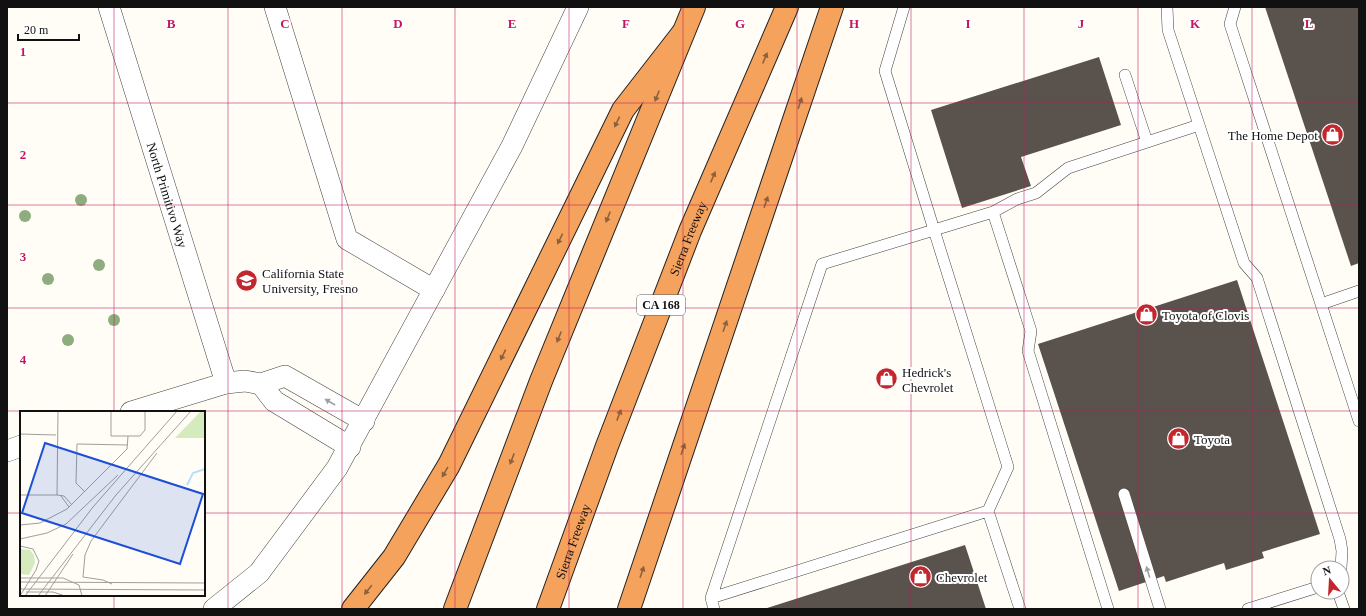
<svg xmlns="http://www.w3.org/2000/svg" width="1366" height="616" font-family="Georgia,serif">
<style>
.building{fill:#5a524d}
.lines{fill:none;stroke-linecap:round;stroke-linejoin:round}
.service-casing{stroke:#444;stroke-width:12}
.minor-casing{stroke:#444;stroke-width:22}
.motorway-casing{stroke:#222;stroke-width:24}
.service{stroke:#fff;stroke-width:11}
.minor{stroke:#fff;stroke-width:21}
.motorway{stroke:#f5a25d;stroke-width:22}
.tree{fill:#8dad7f}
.oneway{fill:#8e613b}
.oneway2{fill:#a0a0a0}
.grid{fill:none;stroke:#c2185b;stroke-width:1;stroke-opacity:0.55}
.labels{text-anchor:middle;stroke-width:4;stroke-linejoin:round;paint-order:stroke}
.shield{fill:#fff;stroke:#585858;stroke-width:1}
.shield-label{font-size:12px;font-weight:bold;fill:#111}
.poi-label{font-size:13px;fill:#111;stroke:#fff;text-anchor:start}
.street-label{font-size:13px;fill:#111;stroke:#fff}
.inset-river{fill:none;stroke:#b9e0f7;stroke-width:2}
.inset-road{fill:none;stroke:#a09f9a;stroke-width:1}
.view{fill:#1d4ed8;fill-opacity:0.15;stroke:#1d4ed8;stroke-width:2}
.inset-edge{fill:none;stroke:#111;stroke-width:2}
.grid-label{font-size:13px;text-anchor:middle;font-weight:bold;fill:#c2185b;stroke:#fff;stroke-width:4;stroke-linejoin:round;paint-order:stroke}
</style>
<rect width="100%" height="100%" fill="#fffdf5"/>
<!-- building -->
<path class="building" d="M1265,7h94v256l-8,3z
M1099,57l22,68 -100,32 10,29 -69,22 -31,-98z
M1237,280l83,254 -58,18 2,6 -38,12 -2,-7 -58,19 -2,-6 -45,15 -81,-247z
M965,545l21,64h-222z"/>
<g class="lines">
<defs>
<path id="service" d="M904,7l-19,64 49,159 59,-18 38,119 -3,20 80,258
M1235,7l-5,17 129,397
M1125,75l22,67
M1199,125l45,138 13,15 83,261 2,12 -1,17
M993,212l24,-13 19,-6 32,-25 131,-43 -31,-95 -1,-23
M1321,304l38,-13
M1124,494l36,115
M1338,592l6,17
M711,598l111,-334 112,-34 74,237 -20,44
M714,609l-3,-11 277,-87 32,98
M1248,609l70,-22"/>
<g id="minor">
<path id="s1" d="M109,7l117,376"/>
<path d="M275,7l72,232 87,51"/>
<path d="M261,384l13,17 76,46"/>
<path d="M131,412l95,-29 19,-2 16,3 24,-8 79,45"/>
<path d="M7,451l14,-5"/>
<path d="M214,609l45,-36 78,-105 175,-322 66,-139"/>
</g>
<g id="motorway">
<path d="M353,609l41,-52 55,-92 174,-355 59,-76"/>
<path d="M455,609l86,-228 153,-374"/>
<path id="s2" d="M548,609l59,-163 83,-215 97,-224"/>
<path d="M629,609l203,-602"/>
</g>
</defs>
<!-- service casing -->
<use href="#service" class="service-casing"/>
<!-- minor casing -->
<use href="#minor" class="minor-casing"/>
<!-- motorway casing -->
<use href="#motorway" class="motorway-casing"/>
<!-- service -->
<use href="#service" class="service"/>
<!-- minor -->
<use href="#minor" class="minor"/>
<!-- motorway -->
<use href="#motorway" class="motorway"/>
</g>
<!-- trees -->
<g class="tree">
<circle cx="81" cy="200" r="6"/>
<circle cx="25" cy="216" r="6"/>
<circle cx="99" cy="265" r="6"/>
<circle cx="48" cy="279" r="6"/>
<circle cx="114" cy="320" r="6"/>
<circle cx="68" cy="340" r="6"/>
</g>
<!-- one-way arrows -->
<defs><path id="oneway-solid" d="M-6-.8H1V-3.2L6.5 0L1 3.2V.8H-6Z"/></defs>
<g class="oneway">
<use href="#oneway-solid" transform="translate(765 58) rotate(-67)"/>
<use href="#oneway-solid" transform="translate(657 96) rotate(112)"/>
<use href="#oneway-solid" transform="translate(800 103) rotate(-72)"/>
<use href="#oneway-solid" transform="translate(617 122) rotate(116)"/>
<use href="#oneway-solid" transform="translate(713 177) rotate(-67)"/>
<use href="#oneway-solid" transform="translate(766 202) rotate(-71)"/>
<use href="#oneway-solid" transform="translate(608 217) rotate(112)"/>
<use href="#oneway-solid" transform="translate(560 239) rotate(116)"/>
<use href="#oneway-solid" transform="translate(725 326) rotate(-71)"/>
<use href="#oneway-solid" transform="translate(559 337) rotate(112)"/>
<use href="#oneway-solid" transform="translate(503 355) rotate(116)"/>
<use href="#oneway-solid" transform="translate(619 415) rotate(-69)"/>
<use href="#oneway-solid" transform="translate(683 449) rotate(-71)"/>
<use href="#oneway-solid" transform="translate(512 459) rotate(111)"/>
<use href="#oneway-solid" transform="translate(445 472) rotate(120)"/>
<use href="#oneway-solid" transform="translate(642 572) rotate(-71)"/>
<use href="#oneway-solid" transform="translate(368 590) rotate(129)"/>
</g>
<g class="oneway2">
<use href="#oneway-solid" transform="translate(330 402) rotate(-150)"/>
<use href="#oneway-solid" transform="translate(1148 572) rotate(-107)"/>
</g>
<!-- grid -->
<path class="grid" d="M114,7v405M228,7v602M342,7v602M455,7v602M569,7v602M683,7v602M797,7v602M911,7v602M1024,7v602M1138,7v602M1252,7v602M7,103h1352M7,205h1352M7,308h1352M7,411h1352M7,513h14M204,513h1155M114,595v14"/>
<!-- icons -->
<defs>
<symbol id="shop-disc" viewBox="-11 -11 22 22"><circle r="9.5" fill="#c4262e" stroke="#fff"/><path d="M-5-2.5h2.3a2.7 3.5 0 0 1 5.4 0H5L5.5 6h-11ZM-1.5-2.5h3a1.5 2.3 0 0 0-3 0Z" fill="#fff"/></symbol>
<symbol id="university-disc" viewBox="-11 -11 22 22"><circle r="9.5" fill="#c4262e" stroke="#fff"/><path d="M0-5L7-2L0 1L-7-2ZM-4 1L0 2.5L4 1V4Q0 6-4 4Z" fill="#fff"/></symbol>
</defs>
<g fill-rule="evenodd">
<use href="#shop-disc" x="1320" y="122" width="25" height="25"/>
<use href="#university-disc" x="234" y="268" width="25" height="25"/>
<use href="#shop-disc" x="1134" y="302" width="25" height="25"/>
<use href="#shop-disc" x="874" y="366" width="25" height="25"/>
<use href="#shop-disc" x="1166" y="426" width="25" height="25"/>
<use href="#shop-disc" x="908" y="564" width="25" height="25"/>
</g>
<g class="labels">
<!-- shield labels -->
<rect class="shield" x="637" y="295" width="48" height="20" rx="3"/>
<g class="shield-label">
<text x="661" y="309">CA 168</text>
</g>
<!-- poi labels -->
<g class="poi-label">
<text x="1318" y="140" text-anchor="end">The Home Depot</text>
<text x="262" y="278">California State<tspan x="262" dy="15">University, Fresno</tspan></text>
<text x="1162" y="320">Toyota of Clovis</text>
<text x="902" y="377">Hedrick's<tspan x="902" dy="15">Chevrolet</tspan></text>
<text x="1194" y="444">Toyota</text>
<text x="936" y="582">Chevrolet</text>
</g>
<!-- street labels -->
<g class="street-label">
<text dy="5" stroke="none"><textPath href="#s1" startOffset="197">North Primitivo Way</textPath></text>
<text dy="5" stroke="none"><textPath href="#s2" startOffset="396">Sierra Freeway</textPath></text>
<text dy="5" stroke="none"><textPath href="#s2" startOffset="72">Sierra Freeway</textPath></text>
</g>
</g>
<!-- overview -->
<g transform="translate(20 411)">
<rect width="185" height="185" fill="#fffdf5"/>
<path d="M181,0h4v27h-30zM0,138l10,1 4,5 1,8 -6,12 -9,-1z" fill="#d5ebbd"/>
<path class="inset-river" d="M167,74l6,-12 12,-4"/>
<path class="inset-road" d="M91,0v25h29l5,-6v-19M0,23l36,1M65,81l-9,-9 1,-39 51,1M0,84h37l7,1 8,9M37,84l1,-84M41,85l8,11M0,114l20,-2 27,-14 60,-60 1,-13M0,128l27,-6 19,-9 52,-49M0,135l13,3 6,12 -3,9 -16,26M0,167h43l16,7 3,11M0,171l185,1M92,173l-9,-4 -20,-3 2,-22 6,-14 66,-88M0,178l185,1M6,181h27l12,4M5,185l68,-89 84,-96M18,185l78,-101 75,-84M25,185l28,-42"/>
<path class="view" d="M25,32l158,51 -23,70 -158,-51z"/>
<rect width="185" height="185" class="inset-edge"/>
</g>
<g class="grid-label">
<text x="171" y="28">B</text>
<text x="285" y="28">C</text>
<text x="398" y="28">D</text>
<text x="512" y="28">E</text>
<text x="626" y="28">F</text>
<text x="740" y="28">G</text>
<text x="854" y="28">H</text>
<text x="968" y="28">I</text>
<text x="1081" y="28">J</text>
<text x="1195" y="28">K</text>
<text x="1309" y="28">L</text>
<text x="23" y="56">1</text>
<text x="23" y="159">2</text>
<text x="23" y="261">3</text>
<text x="23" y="364">4</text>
</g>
<!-- border -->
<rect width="1366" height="616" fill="none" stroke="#111111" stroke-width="16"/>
<!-- north arrow -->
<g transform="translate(1330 580) rotate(342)"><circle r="19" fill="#ffffff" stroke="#a0a0a0"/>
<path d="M0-3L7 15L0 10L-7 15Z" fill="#c4262e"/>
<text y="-6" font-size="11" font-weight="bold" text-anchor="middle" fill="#111111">N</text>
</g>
<!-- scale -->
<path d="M18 34v6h61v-6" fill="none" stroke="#111111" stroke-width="2"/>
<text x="24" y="34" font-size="12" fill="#111111" stroke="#ffffff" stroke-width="3" paint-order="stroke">20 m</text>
</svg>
